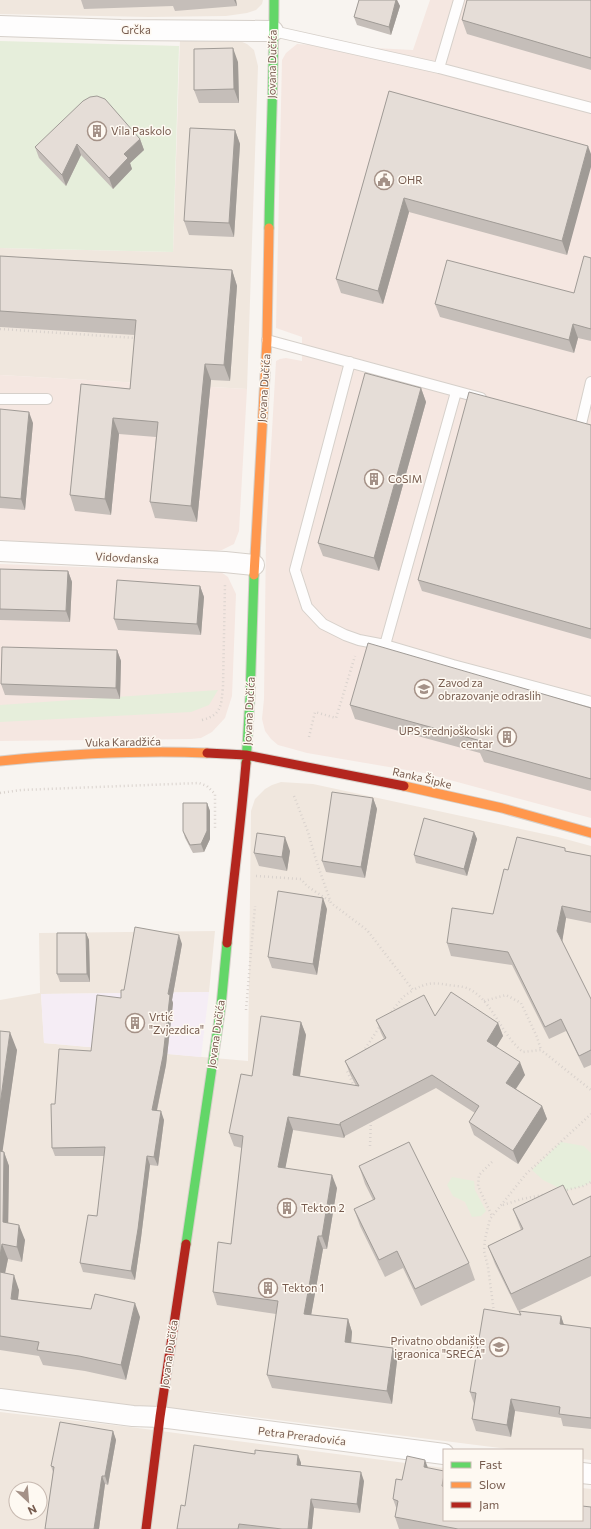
<svg xmlns="http://www.w3.org/2000/svg" width="591" height="1529" font-family="Commissioner,sans-serif">
<style>
.residential{fill:#f0e7de;fill-rule:evenodd}
.commercial{fill:#f5e7e1}
.education{fill:#f5edf5}
.green{fill:#e6eedb}
.lines{fill:none;stroke-linecap:round;stroke-linejoin:round}
.lane-casing{stroke:#d6d0ca;stroke-width:12}
.street-casing{stroke:#d6d0ca;stroke-width:22}
.fast-casing{stroke:#d6d0ca;stroke-width:11}
.slow-casing{stroke:#d6d0ca;stroke-width:11}
.jam-casing{stroke:#d6d0ca;stroke-width:11}
.path{stroke:#d9d2cd;stroke-width:2.5;stroke-dasharray:1 3;stroke-linecap:butt}
.lane{stroke:#fefdfd;stroke-width:10}
.street{stroke:#fefdfd;stroke-width:20}
.fast{stroke:#63d668;stroke-width:9}
.slow{stroke:#ff974d;stroke-width:9}
.jam{stroke:#b3261e;stroke-width:9}
.wall{fill:#c5beb9}
.shaded-wall{fill:#a09b96}
.building{fill:#e5ddd7;stroke:#a09b96}
.labels{text-anchor:middle;stroke-width:3;stroke-linejoin:round;paint-order:stroke}
.street-label{font-size:11px;fill:#775c4f;stroke:#fef9f2}
.poi-label{font-size:11px;fill:#775c4f;stroke:#fef9f2;text-anchor:start}
</style>
<rect width="100%" height="100%" fill="#f8f4f0"/>
<!-- residential -->
<path class="residential" d="M0,0h263l-1,4 -6,6 -9,3 -21,3 -77,1 -149,-3z
M180,39l60,2 7,3 7,6 4,16 -11,323 -247,-14v-127l173,4z
M281,782l32,2 245,53 33,9v614l-9,-1v-9h-66l-309,-39 -81,-4 -126,-18v-389l40,-7 -1,-60 176,-2 -6,61 -168,2 3,49 204,18 3,-250 4,-12 10,-10 7,-4z
M0,1412l130,15 314,41v52h138v-32l9,1v40h-591zM16,1489h24v24h-24z"/>
<!-- commercial -->
<path class="commercial" d="M430,0h161v818l-167,-45 -117,-20 -18,-5 -11,-3 -7,-6 -6,-8 -3,-12 2,-20 2,-163 10,-175 4,-2 6,-1 16,3v-24l-26,-9 6,-268 4,-7 11,-9 116,6z
M0,375l247,14 -8,142 -5,13 -12,6 -11,2 -211,-9z
M0,564l221,8 7,5 8,17 -4,102 -7,22 -13,14 -11,6 -10,1 -191,2z"/>
<!-- education -->
<path class="education" d="M209,992l-8,65 -157,-14 -3,-49z"/>
<!-- green -->
<path class="green" d="M0,41l179,5 -6,206 -173,-4z
M218,690l-9,15 -18,7 -191,10v-17z
M561,1142l23,4 7,7v29l-8,4 -18,5 -22,-11 -11,-10z
M452,1177l22,4 1,9 11,21 -5,5 -9,1 -7,-15 -12,-6 -6,-11z"/>
<g class="lines">
<defs>
<path id="lane" d="M273,31l166,37 152,40
M439,68l20,-68
M267,340l214,58
M350,362l-55,208 12,37 16,17 22,11 14,5 26,5 68,20 138,37
M0,399h47
M581,424l10,-42
M385,645l71,-253"/>
<path id="street" d="M0,26l121,4 152,1
M0,551l225,11 29,3
M0,1399l133,17 27,1 284,37
M582,1473l9,1"/>
<path id="fast" d="M269,228c1,-76 5,-152 5,-228
M246,763l4,-65 4,-123
M186,1244l35,-238 6,-63"/>
<path id="slow" d="M254,575l13,-235 2,-112
M0,761c69,-7 138,-11 207,-8
M404,786l98,22 89,25"/>
<path id="jam" d="M207,753l39,2 158,31
M227,943c6,-60 14,-120 19,-180
M146,1529l14,-112 26,-173"/>
</defs>
<!-- lane casing -->
<use href="#lane" class="lane-casing"/>
<!-- street casing -->
<use href="#street" class="street-casing"/>
<!-- fast casing -->
<use href="#fast" class="fast-casing"/>
<!-- slow casing -->
<use href="#slow" class="slow-casing"/>
<!-- jam casing -->
<use href="#jam" class="jam-casing"/>
<!-- path -->
<path class="path" d="M0,329l136,9
M202,720c20,-5 19,-15 21,-33l2,-103
M309,737l6,-25 21,6 19,-62
M0,793l21,-3 178,-7 8,3 8,8v36
M294,796l14,36 8,28 15,43 36,27 46,60c14,-7 19,-8 35,-5 6,1 16,1 21,4 24,12 32,46 54,63l18,-2 50,40
M256,876l45,3 6,7 24,16
M484,1001l22,-6 15,8 16,34 4,13
M246,1010l9,-104
M389,1015l14,-18 10,-7
M363,1052l17,-26
M350,1069l-3,2 8,17
M370,1146l1,-27
M492,1162l-13,13 -1,11 14,30
M563,1191l20,-5 8,-4
M503,1205l19,-6 21,-4
M494,1312l-6,-45 -4,-16 1,-12 5,-20 36,-45 65,-60"/>
<!-- lane -->
<use href="#lane" class="lane"/>
<!-- street -->
<use href="#street" class="street"/>
<!-- fast -->
<use href="#fast" class="fast"/>
<!-- slow -->
<use href="#slow" class="slow"/>
<!-- jam -->
<use href="#jam" class="jam"/>
</g>
<!-- wall -->
<path class="wall" d="M81,0h155l1,6 -62,5 -2,-5 -89,3z
M359,0h38l3,6 -9,29 -34,-10 -3,-8z
M591,0v70l-124,-36 -5,-14z
M238,62l1,41h-40l-5,-13z
M389,91l202,63 -24,101 -158,-43 -26,92 -42,-11 -5,-14z
M235,130l5,14 -6,93 -45,-2 -5,-14z
M140,139l4,11 -14,13 2,6 -19,20 -32,-34 -15,31 -27,-28 -4,-11z
M0,256l232,14 5,16 -7,95 -19,-1 -14,142 -42,-4 -5,-16 6,-65 -37,-3 -8,81 -36,-4 -5,-16 11,-111 49,5 5,-54 -135,-8z
M591,258v83l-13,-3 -4,15 -134,-36 -5,-13 139,-11z
M421,388l5,14 -47,169 -56,-15 -5,-13z
M0,409l33,14 -8,87 -25,-2z
M591,425v214l-169,-48 -4,-11z
M0,569l68,2 4,11 -2,40 -70,-2z
M200,586l4,11 -3,38 -83,-5 -4,-11z
M117,650l4,11 -1,38 -115,-4 -4,-11z
M350,705l241,3v83l-107,-29 -4,-9 -125,-34z
M373,798l4,11 -12,69 -39,-6 -4,-11z
M207,803l3,8v28l-6,13 -11,1 -8,-15 -2,-7z
M474,832l3,7 -10,37 -51,-13 -2,-8z
M290,851l-3,20 -28,-5 -5,-13z
M566,851l25,5v67l-25,-5 -4,23 29,58v66l-7,3 -18,-37 -17,8 -37,-74 -61,-9 -4,-13 46,-29 15,-44z
M327,909l-10,66 -45,-7 -4,-11z
M86,933l3,7 1,42h-30l-3,-8z
M182,944l-10,56 1,3 -7,62 -9,46 7,9 -6,46 -8,-1 -9,73 -6,42 -52,-8 -3,-9 17,-47 7,-60h-49l-3,-8 3,-44 36,-53 30,-53 3,-8z
M435,1016l63,7 5,13 -7,11 29,28 -9,14 26,17 5,13 -29,45 -44,-29 -5,-13 6,-9 -39,-25 -91,48 -1,2 -51,-8 -8,38 52,20 -10,61h-4l-12,66 37,4 4,13 -1,11 42,5 4,13 -5,43 -120,-16 -5,-13 9,-61 -59,-9 -4,-13 18,-48 11,-96 -8,-2 -5,-13 23,-57 49,-54 5,13 -6,41 56,10 -6,-12 -5,-13 39,-22 -3,-6 -5,-13z
M0,1031l17,19 -15,102h2l5,14 -1,57 17,17 -3,22 -14,-3 -3,15 14,16 -1,10 122,17 -14,63 -41,-9 -42,-6 -4,-9 -39,-6z
M359,1166l110,97 6,17 -54,26 -18,-38 -18,9 -25,-51 -6,-17 19,-9 -8,-16z
M591,1196v80l-73,35 -23,-47 -7,-18 33,-16 -8,-21 60,-4z
M519,1311l42,5 3,9 27,3v101l-28,-3 -2,-8 -46,-7 -4,26 -35,-6 -4,-12 2,-15 -4,-12 50,-77z
M113,1431l3,9 -8,45 -3,-1 -6,45h-54l8,-57 -2,-6z
M255,1454l43,1 3,8v3l63,15 -4,32 -46,-5 -2,21h-135l8,-23z
M396,1479l48,41 147,9h-192l-4,-12 2,-7 -4,-11z"/>
<!-- shaded-wall -->
<path class="shaded-wall" d="M234,0h2l1,6z
M396,0h1l3,6 -9,29 -2,-8z
M233,48l5,14 1,41 -5,-14z
M235,130l5,14 -6,93 -5,-14z
M140,139l4,11 -14,13 2,6 -19,20 -4,-11 15,-24z
M77,144l4,11 -15,31 -4,-11z
M588,146l3,8v13l-24,88 -5,-14z
M404,198l5,14 -26,92 -5,-13z
M232,270l5,16 -7,95 -6,-16z
M573,324l5,14 -4,15 -5,-13z
M205,364l6,16 -14,142 -6,-16z
M421,388l5,14 -47,169 -5,-13z
M29,412l4,11 -8,87 -4,-11z
M113,418l6,16 -8,81 -6,-16z
M68,571l4,11 -2,40 -4,-11z
M200,586l4,11 -3,38 -4,-11z
M117,650l4,11 -1,38 -4,-11z
M373,798l4,11 -12,69 -4,-11z
M207,803l3,8v28l-6,13 -3,-8z
M474,832l3,7 -10,37 -3,-7z
M285,837l5,14 -3,20 -5,-14z
M323,898l4,11 -10,66 -4,-11z
M562,906l4,12 -4,25 -5,-12z
M86,933l3,7 1,42 -3,-8z
M179,935l3,9 -10,56 1,3 -7,62 -11,54 -3,-9 16,-116z
M301,1022l5,13 -8,53 -5,-13z
M498,1023l5,13 -11,18 -5,-13z
M10,1032l7,18 -15,105 -2,-4v-46z
M520,1062l5,13 -14,21 -5,-13z
M542,1106l5,13 -29,45 -5,-13z
M161,1111l3,9 -6,46 -4,-9z
M288,1117l5,13 -10,50 -5,-13z
M340,1123l5,13 -1,2 -4,-13z
M4,1152l5,14 -1,71 -5,-15z
M147,1156l3,9 -9,73 -6,42 -4,-9z
M332,1175l5,13 -10,61 -5,-13z
M19,1225l6,15 -3,22 -5,-15z
M318,1236l5,13 -14,78 -5,-13z
M2,1244l6,15 -6,28 -2,-7v-24z
M14,1275l5,15 -3,24 -5,-15z
M135,1303l5,14 -14,63 -5,-15z
M561,1316l4,12 -5,-4z
M348,1319l4,13 -2,24 -5,-14z
M393,1348l4,13 -5,43 -5,-13z
M511,1399l4,12 -4,26 -4,-12z
M113,1431l3,9 -8,45 -3,-9z
M298,1455l3,8 -1,11 -3,-9z
M425,1460l5,13 -6,-6z
M361,1472l3,9 -4,32 -3,-9z
M444,1475v17l-2,-6z
M102,1476l3,8 -6,45h-5z
M311,1499l3,9 -2,21h-4z"/>
<!-- building -->
<path class="building" d="M359,0h37l-7,27 -35,-10z
M467,0h124v58l-129,-38z
M233,48l1,41 -40,1v-41z
M389,91l199,55 -26,95 -158,-43 -26,93 -42,-12z
M97,96l8,3 35,40 -16,15 4,4 -19,20 -32,-34 -15,31 -27,-28 48,-46 7,-4z
M190,128l45,2 -6,93 -45,-2z
M0,256l232,14 -8,95 -19,-1 -14,142 -41,-4 8,-80 -45,-4 -8,81 -35,-4 11,-111 49,5 6,-69 -136,-9z
M584,256l7,2v71l-18,-5 -4,16 -134,-36 12,-44 127,33z
M365,373l56,15 -47,170 -56,-15z
M469,392l60,16 62,17v204l-173,-49z
M0,409l29,3 -8,87 -21,-2z
M0,569l68,2 -2,40 -66,-2z
M117,580l83,6 -3,38 -83,-5z
M368,643l223,65v71l-112,-31 2,-7 -131,-36z
M2,647l115,3 -1,38 -115,-4z
M332,792l41,6 -12,69 -39,-6z
M183,803h24v28l-6,13 -11,1 -7,-14z
M424,818l50,14 -10,37 -50,-14z
M257,833l28,4 -3,20 -28,-4z
M517,837l48,11v3l26,5v56l-29,-6 -5,25 34,68v51l-12,6 -18,-37 -16,8 -37,-75 -61,-9 5,-35 41,6 11,-45 4,1z
M278,891l45,7 -10,66 -45,-7z
M135,927l44,8 -11,59 2,1 -7,61 -11,54 9,1 -7,46 -7,-1 -9,73 -7,42 -51,-8 8,-48 9,1 8,-69 -53,1 -1,-44h4l4,-55 32,2 6,-56 24,3v-8h3z
M57,933h29l1,41h-30z
M451,992l47,31 -11,18 33,21 -14,21 36,23 -29,45 -44,-29 10,-16 -47,-31 -92,48v2l-52,-8 -10,50 54,8 -10,61h-4l-14,78 44,5 -3,23 48,6 -6,43 -120,-16 11,-74 -65,-9 5,-50 13,2 12,-108 -14,-3 12,-59 11,2 9,-60 40,6 -8,53 66,11 -14,-25 41,-23 -10,-18 48,-25 11,21z
M0,1031l10,1 -10,73z
M409,1142l60,121 -54,26 -18,-38 -18,9 -25,-51 21,-10 -16,-33z
M0,1151l4,1 -1,70 16,3 -2,22 -15,-3 -2,12z
M563,1185l10,20 18,-9v60l-80,38 -23,-48 35,-17 -10,-20z
M0,1272l14,3 -3,24 80,10 4,-15 40,9 -14,62 -42,-9 -42,-6 2,-8 -39,-6z
M484,1309l37,6 -2,-4 42,5 -1,8 31,4v90l-32,-4 1,-7 -49,-8 -4,26 -35,-6 4,-26 -6,-1z
M60,1422l53,9 -8,45h-3l-8,53h-49l9,-62 -3,-1z
M194,1445l61,9v-4l43,5 -1,10 64,7 -4,32 -46,-5 -3,30h-26l-43,-5 -1,5h-61l4,-24 4,1z
M407,1456l18,4 -1,7 20,4v4l-2,11 2,1v33h138v-14l9,1v22h-133l-63,-12 3,-16 -5,-2 3,-20 6,1z"/>
<!-- icons -->
<defs>
<symbol id="building-ring" viewBox="-11 -11 22 22"><circle r="9.5" fill="#fef9f2" stroke="#a49187" stroke-width="1.5"/><path d="M-4-6H4V6H1V3H-1V6H-4ZM-2.5-4.3h1.7v1.8h-1.7ZM.8-4.3h1.7v1.8H.8ZM-2.5-1h1.7V.8h-1.7ZM.8-1h1.7V.8H.8Z" fill="#a49187"/></symbol>
<symbol id="civic-ring" viewBox="-11 -11 22 22"><circle r="9.5" fill="#fef9f2" stroke="#a49187" stroke-width="1.5"/><path d="M-.6-6.5H3V-4.5H.6V-3L4-1V1h2V6H-6V1h2V-1L-.6-3ZM-1.2 2.5V6h2.4V2.5Z" fill="#a49187"/></symbol>
<symbol id="university-ring" viewBox="-11 -11 22 22"><circle r="9.5" fill="#fef9f2" stroke="#a49187" stroke-width="1.5"/><path d="M0-5L7-2L0 1L-7-2ZM-4 1L0 2.5L4 1V4Q0 6-4 4Z" fill="#a49187"/></symbol>
<symbol id="school-ring" viewBox="-11 -11 22 22"><circle r="9.5" fill="#fef9f2" stroke="#a49187" stroke-width="1.5"/><path d="M0-5L7-2L0 1L-7-2ZM-4 1L0 2.5L4 1V4Q0 6-4 4Z" fill="#a49187"/></symbol>
</defs>
<g fill-rule="evenodd">
<use href="#building-ring" x="86" y="120" width="22" height="22"/>
<use href="#civic-ring" x="373" y="169" width="22" height="22"/>
<use href="#building-ring" x="363" y="468" width="22" height="22"/>
<use href="#university-ring" x="413" y="678" width="22" height="22"/>
<use href="#building-ring" x="496" y="726" width="22" height="22"/>
<use href="#building-ring" x="124" y="1012" width="22" height="22"/>
<use href="#building-ring" x="276" y="1197" width="22" height="22"/>
<use href="#building-ring" x="257" y="1277" width="22" height="22"/>
<use href="#school-ring" x="488" y="1336" width="22" height="22"/>
</g>
<g class="labels">
<!-- street labels -->
<g class="street-label">
<text x="136" y="34">Grčka</text>
<text transform="translate(272 64) rotate(-89)" y="4">Jovana Dučića</text>
<text transform="translate(264 388) rotate(-86)" y="4">Jovana Dučića</text>
<text transform="translate(127 558) rotate(3)" y="4">Vidovdanska</text>
<text transform="translate(249 711) rotate(-87)" y="4">Jovana Dučića</text>
<text transform="translate(123 742) rotate(-1)" y="4">Vuka Karadžića</text>
<text transform="translate(422 778) rotate(13)" y="4">Ranka Šipke</text>
<text transform="translate(216 1034) rotate(-82)" y="4">Jovana Dučića</text>
<text transform="translate(169 1354) rotate(-82)" y="4">Jovana Dučića</text>
<text transform="translate(302 1436) rotate(7)" y="4">Petra Preradovića</text>
</g>
<!-- poi labels -->
<g class="poi-label">
<text x="111" y="135">Vila Paskolo</text>
<text x="398" y="184">OHR</text>
<text x="388" y="483">CoSIM</text>
<text x="438" y="687">Zavod za<tspan x="438" dy="13">obrazovanje odraslih</tspan></text>
<text x="493" y="735" text-anchor="end">UPS srednjoškolski<tspan x="493" dy="13">centar</tspan></text>
<text x="149" y="1021">Vrtić<tspan x="149" dy="13">"Zvjezdica"</tspan></text>
<text x="301" y="1212">Tekton 2</text>
<text x="282" y="1292">Tekton 1</text>
<text x="485" y="1345" text-anchor="end">Privatno obdanište<tspan x="485" dy="13">igraonica "SREĆA"</tspan></text>
</g>
</g>
<!-- legend -->
<rect x="443" y="1449" width="140" height="72" fill="#fef9f2" stroke="#c8bab1"/>
<rect x="451" y="1462" width="20" height="6" fill="#63d668" stroke="#c8bab1"/>
<text x="479" y="1469" font-size="12" fill="#775c4f">Fast</text>
<rect x="451" y="1482" width="20" height="6" fill="#ff974d" stroke="#c8bab1"/>
<text x="479" y="1489" font-size="12" fill="#775c4f">Slow</text>
<rect x="451" y="1502" width="20" height="6" fill="#b3261e" stroke="#c8bab1"/>
<text x="479" y="1509" font-size="12" fill="#775c4f">Jam</text>
<!-- north arrow -->
<g transform="translate(28 1501) rotate(154)"><circle r="19" fill="#fef9f2" stroke="#c8bab1"/>
<path d="M0-3L7 15L0 10L-7 15Z" fill="#a49187"/>
<text y="-6" font-size="11" font-weight="bold" text-anchor="middle" fill="#775c4f">N</text>
</g>
</svg>
